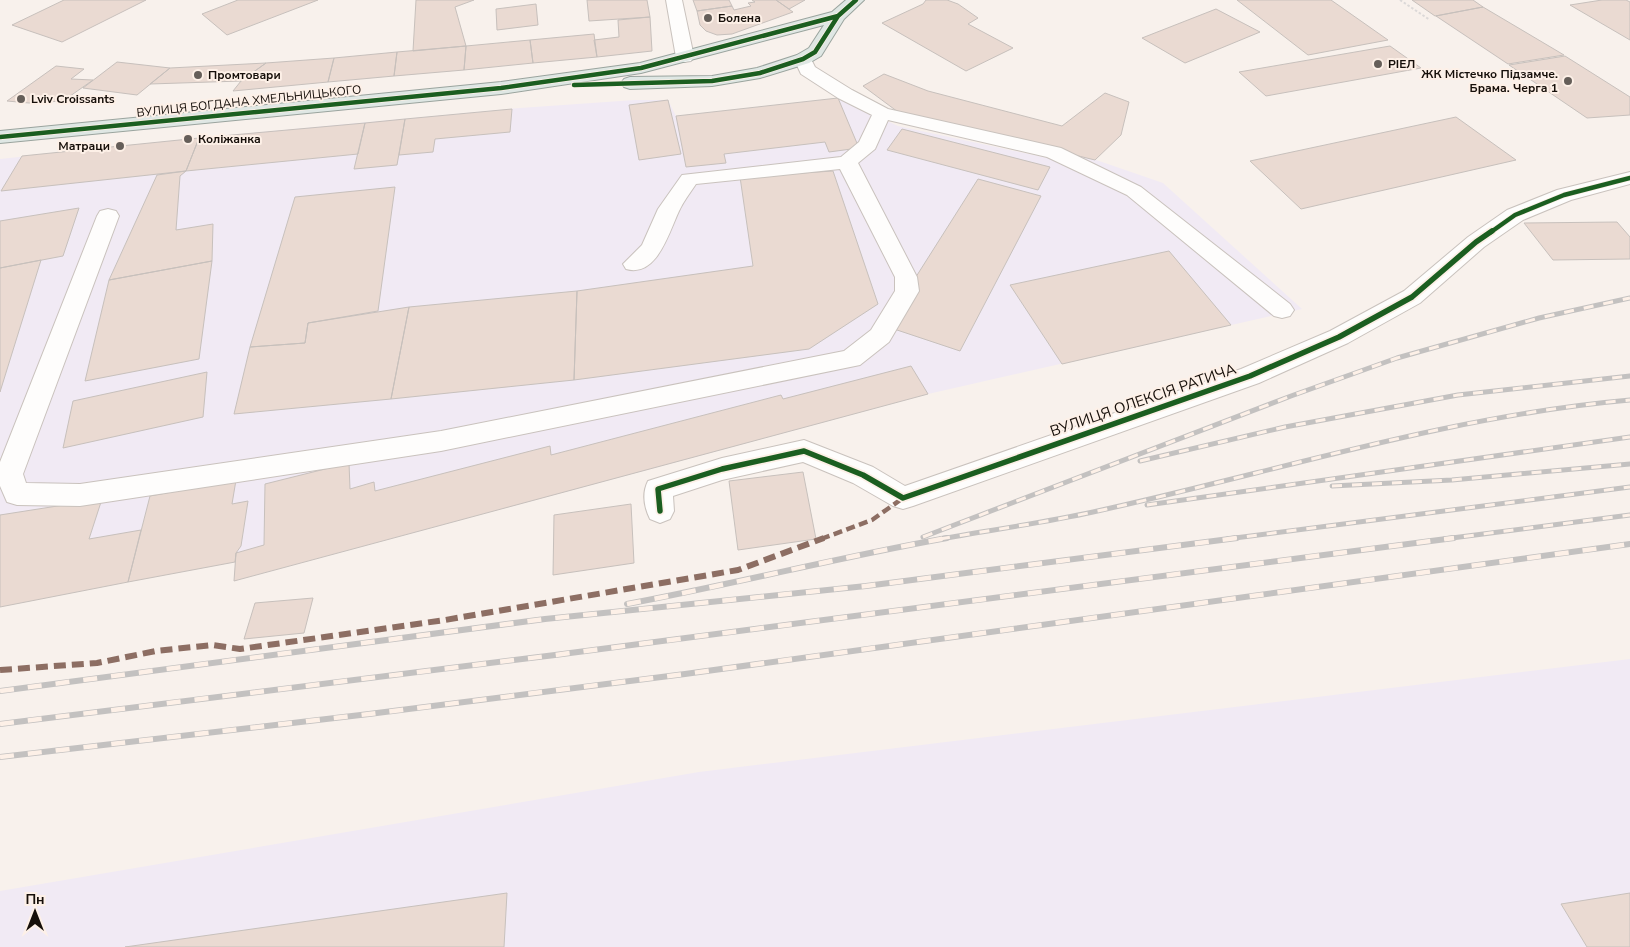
<svg xmlns="http://www.w3.org/2000/svg" width="1630" height="947" font-family="'Nunito Sans',sans-serif">
<style>
.industrial{fill:#f1eaf4}
.building{fill:#eadad2;stroke:#c7c0bc}
.lines{fill:none;stroke-linecap:round;stroke-linejoin:round}
.minor-casing{stroke:#c9c2bd;stroke-width:2}
.major-casing{stroke:#9aa49e;stroke-width:2}
.path{stroke:#dcd9d8;stroke-width:2;stroke-dasharray:2.5 2;stroke-linecap:butt}
.minor{fill:#fefdfc;fill-rule:evenodd}
.major{fill:#dfe7e4;fill-rule:evenodd}
.rail-far1-casing{stroke:#c3c1c0;stroke-width:5}
.rail-casing{stroke:#c3c1c0;stroke-width:6}
.rail-far1{stroke:#fdf0e7;stroke-width:3;stroke-dasharray:10;stroke-linecap:butt}
.rail{stroke:#fdf0e7;stroke-width:4.5;stroke-dasharray:14;stroke-linecap:butt}
.quiet-far1{stroke:#8d6e63;stroke-width:4.5;stroke-dasharray:9 4.5;stroke-linecap:butt}
.quiet{stroke:#8d6e63;stroke-width:6;stroke-dasharray:12 6;stroke-linecap:butt}
.cycleway-far1-casing{stroke:#fdf0e7;stroke-width:6}
.cycleway-casing{stroke:#fdf0e7;stroke-width:9}
.cycleway-far1{stroke:#1b5e20;stroke-width:4.5}
.cycleway{stroke:#1b5e20;stroke-width:5.5}
.poi-dot{fill:#655e59;stroke:#fdf0e7;stroke-width:2}
.labels{text-anchor:middle;stroke-width:4;stroke-linejoin:round;paint-order:stroke}
.far-poi-label{font-size:12px;font-weight:bold;fill:#160f0a;stroke:#fdf0e7;text-anchor:start}
.far-street-label{font-size:12px;fill:#160f0a;stroke:#fdf0e7}
.street-label{font-size:15px;fill:#160f0a;stroke:#fdf0e7}
</style>
<rect width="100%" height="100%" fill="#f8f1ec"/>
<!-- industrial -->
<path class="industrial" d="M838,98l60,28 168,36 7,-10 90,31 139,126 -374,85 -694,187 1,-19 -235,41v-444l199,-21 321,-30 115,-8h33l8,16z
M1630,659v288h-1630v-56l699,-119z"/>
<!-- building -->
<path class="building" d="M64,0h82l-84,42 -50,-17z
M238,0h80l-91,35 -25,-21z
M416,0h58l-19,7 11,39 -53,5z
M587,0h60l3,17 -61,4z
M693,0h36l3,6 -35,5z
M752,0h24l17,12 -61,22 -15,1 -11,-4 -6,-6 -3,-14 35,-5 2,4 17,-4 -3,-3 7,-1z
M776,0h29l-16,9z
M926,0h21l11,4 20,14 -10,6 45,24 -47,23 -84,-48 41,-19z
M1237,0h94l57,40 -80,15z
M1412,0h61l10,7 -48,9z
M1602,0h24l4,2v38l-60,-35z
M536,4l2,21 -41,5 -1,-21z
M1483,7l81,48 -56,9 -72,-48z
M1216,9l44,23 -75,31 -43,-25z
M650,17l2,34 -55,6 -3,-17 25,-3 -1,-17z
M594,34l3,23 -64,6 -3,-23z
M530,40l3,23 -69,7 2,-24z
M466,46l-2,24 -70,6 3,-24z
M1390,46l31,22 -155,28 -27,-24z
M397,52l-3,24 -66,6 6,-24z
M1565,56l65,41v18l-43,3 -78,-53z
M334,58l-6,24 -95,9 8,-10 25,-18z
M117,62l53,6 -33,27 -54,-7z
M266,63l-25,18 -91,3 20,-16z
M56,66l28,3 -13,10 22,1 -30,21 -34,2 -22,-2z
M884,74l44,17 134,35 43,-33 24,9 -8,33 -26,25 -197,-48 -35,-26z
M838,98l21,50 -30,4 -4,-10 -101,12 2,9 -40,4 -10,-51z
M668,100l13,54 -42,6 -10,-55z
M512,109l-2,23 -75,7 -2,13 -34,3 6,-36z
M1456,117l60,43 -215,49 -51,-48z
M405,119l-8,46 -43,4 11,-46z
M365,123l-7,31 -172,17 13,-33z
M902,129l148,38 -12,23 -151,-40z
M199,138l-13,33 -185,20 21,-35z
M186,171l-6,5 -4,54 37,-6 -1,37 -103,19 48,-105z
M833,171l45,133 -69,45 -235,31 3,-89 176,-25 -13,-89z
M978,179l63,17 -81,155 -72,-24 19,-36z
M395,187l-17,124 -70,12 -3,20 -55,4 45,-150z
M79,208l-16,48 -63,12v-47z
M1617,222l13,15v22l-77,1 -29,-37z
M1169,251l62,74 -169,39 -52,-79z
M41,260l-41,132v-124z
M212,261l-13,98 -114,22 24,-101z
M577,291l-3,89 -183,19 18,-92z
M409,307l-18,92 -157,15 16,-67 55,-4 3,-20z
M911,366l17,28 -694,187 2,-28 28,-8 1,-61 84,-21 1,26 24,-7 1,9 175,-45 1,9 230,-60 2,4z
M207,372l-4,45 -140,31 10,-47z
M803,472l13,67 -78,11 -9,-69z
M236,480l-4,24 16,-3 -7,45 -5,7 -1,9 -107,20 22,-86z
M102,499l-13,40 52,-9 -13,52 -128,25v-92z
M631,504l3,59 -81,12 1,-60z
M313,598l-9,35 -60,6 11,-36z
M507,893l-3,54h-379z
M1630,893v54h-43l-26,-43z"/>
<g class="lines">
<defs>
<path id="minor" d="M666,0h16l12,57 -3,4 -6,1 -6,-1 -3,-4z
M803,54l6,1 6,12 37,23 36,19 173,39 80,39 149,117 4,6 -4,6 -8,2 -8,-2 -147,-121 -80,-38 -159,-37 -13,29 -17,14 59,114 2,14 -30,51 -29,23 -419,86 -361,55 -63,-1 -10,-3 -7,-16v-24l97,-246 3,-5 8,-2 8,2 3,5 -96,258 3,9 54,1 361,-53 403,-80 27,-21 24,-39v-14l-55,-108 -144,15c-6,9 -13,18 -17,27 -10,21 -22,67 -53,58l-3,-5 19,-19 16,-36 24,-34 159,-18 18,-15 13,-27 -34,-17 -37,-24 -7,-15 3,-4z
M1630,172v12l-59,16 -48,20 -39,27 -64,56 -72,40 -89,40 -346,123 -10,3 -10,-3 -40,-23 -50,-21 -81,18 -49,16 1,15 -4,8 -10,4 -10,-4c-6,-12 -8,-26 -2,-38l74,-23 82,-18 69,27 32,19 336,-117 89,-38 74,-40 64,-54 39,-27 50,-20z"/>
<path id="major" d="M846,0h18l-20,19 -23,37 -12,7 -49,15 -48,8 -82,3 -6,-2 -3,-4 3,-4 6,-2 82,-1 45,-8 40,-13 12,-7 15,-23 -183,48 -140,21 -501,49v-12l501,-49 139,-19 192,-51z"/>
</defs>
<!-- minor casing -->
<use href="#minor" class="minor-casing"/>
<!-- major casing -->
<use href="#major" class="major-casing"/>
<!-- path -->
<path class="path" d="M1400,0l30,20"/>
<!-- minor -->
<use href="#minor" class="minor"/>
<!-- major -->
<use href="#major" class="major"/>
<defs>
<path id="rail-far1" d="M1140,461l145,-34 173,-32 172,-19
M1332,486l120,-6 178,-16
M1147,505l483,-68
M923,537l368,-141 106,-38 142,-40 91,-20
M940,539c51,-9 102,-16 153,-27 179,-39 354,-96 537,-112
M1227,539l403,-52
M1444,539l186,-24"/>
<path id="rail" d="M627,604c107,-20 213,-47 320,-66
M0,691l545,-72 321,-33 371,-48
M0,724l555,-69 899,-117
M0,757l369,-43 316,-40 945,-130"/>
</defs>
<!-- rail-far1 casing -->
<use href="#rail-far1" class="rail-far1-casing"/>
<!-- rail casing -->
<use href="#rail" class="rail-casing"/>
<!-- rail-far1 -->
<use href="#rail-far1" class="rail-far1"/>
<!-- rail -->
<use href="#rail" class="rail"/>
<!-- quiet-far1 -->
<path class="quiet-far1" d="M821,539l51,-19 31,-22"/>
<!-- quiet -->
<path class="quiet" d="M0,670l97,-7 59,-12 56,-6 28,4 205,-29 293,-50 86,-32"/>
<defs>
<path id="cycleway-far1" d="M574,85l138,-4 48,-8 43,-14 12,-7 23,-36 18,-16
M0,137l501,-49 140,-20 197,-52
M1491,232l24,-17 49,-20 66,-17"/>
<path id="cycleway" d="M660,511l-2,-22 64,-20 82,-18 59,24 40,23 347,-122 89,-39 73,-40 64,-55 16,-11"/>
</defs>
<!-- cycleway-far1 casing -->
<use href="#cycleway-far1" class="cycleway-far1-casing"/>
<!-- cycleway casing -->
<use href="#cycleway" class="cycleway-casing"/>
<!-- cycleway-far1 -->
<use href="#cycleway-far1" class="cycleway-far1"/>
<!-- cycleway -->
<use href="#cycleway" class="cycleway"/>
</g>
<!-- markers -->
<g class="poi-dot">
<circle cx="708" cy="18" r="5"/>
<circle cx="1378" cy="64" r="5"/>
<circle cx="198" cy="75" r="5"/>
<circle cx="1568" cy="81" r="5"/>
<circle cx="21" cy="99" r="5"/>
<circle cx="188" cy="139" r="5"/>
<circle cx="120" cy="146" r="5"/>
</g>
<g class="labels">
<!-- far-poi labels -->
<g class="far-poi-label">
<text x="718" y="22">Болена</text>
<text x="1388" y="68">РІЕЛ</text>
<text x="1558" y="78" text-anchor="end">ЖК Містечко Підзамче.<tspan x="1558" dy="14">Брама. Черга 1</tspan></text>
<text x="208" y="79">Промтовари</text>
<text x="31" y="103">Lviv Croissants</text>
<text x="198" y="143">Коліжанка</text>
<text x="110" y="150" text-anchor="end">Матраци</text>
</g>
<!-- far-street labels -->
<g class="far-street-label">
<text transform="translate(249 101) rotate(-6)" y="4">ВУЛИЦЯ БОГДАНА ХМЕЛЬНИЦЬКОГО</text>
</g>
<!-- street labels -->
<g class="street-label">
<text transform="translate(1143 400) rotate(-19)" y="5">ВУЛИЦЯ ОЛЕКСІЯ РАТИЧА</text>
</g>
</g>
<!-- north arrow -->
<g transform="translate(35 912)" stroke="#fdf0e7" stroke-width="4" paint-order="stroke">
<path d="M0-4L9 19L0 12L-9 19Z" fill="#160f0a"/>
<text y="-8" font-size="14" font-weight="bold" text-anchor="middle" fill="#160f0a">Пн</text>
</g>
</svg>
